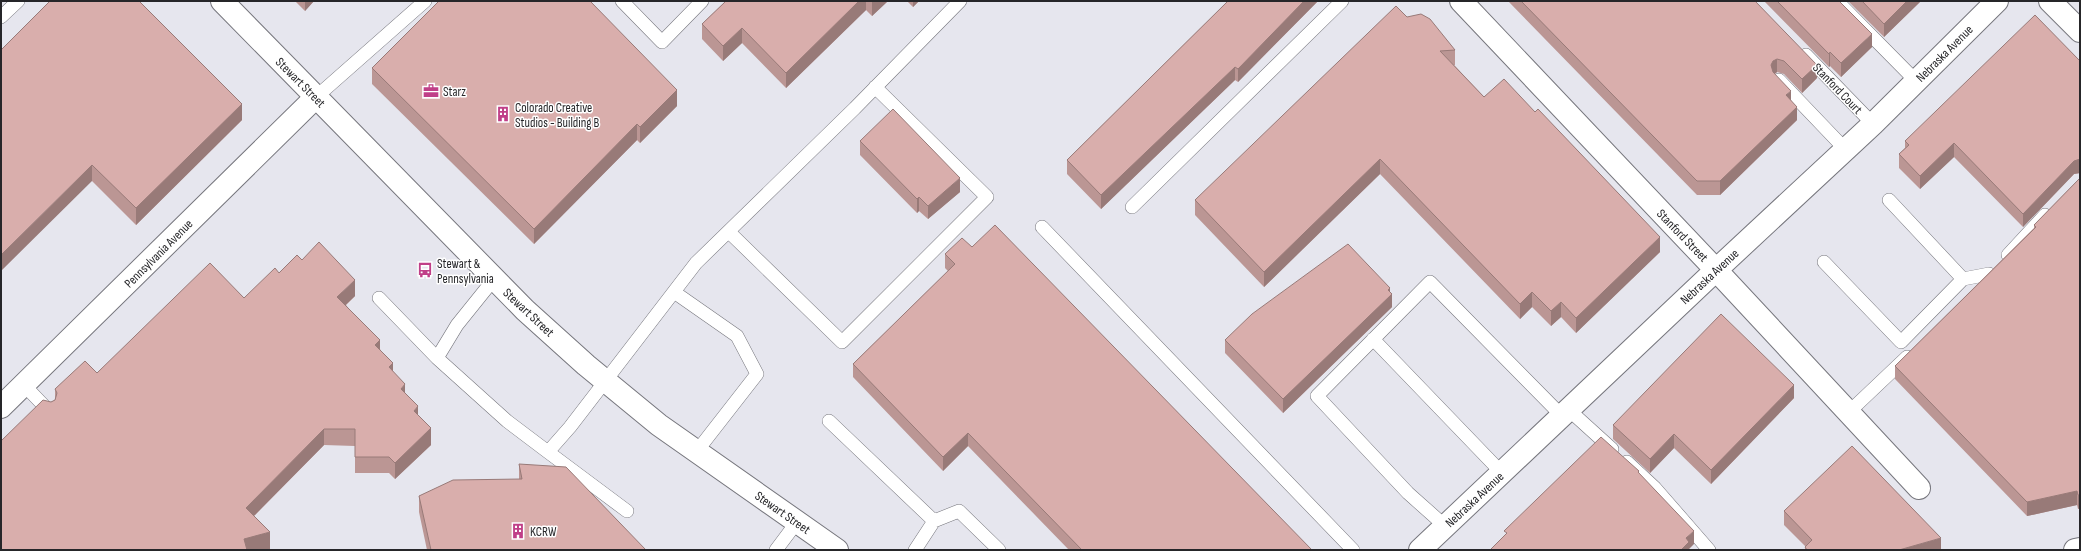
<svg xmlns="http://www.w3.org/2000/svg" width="2081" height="551" font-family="'Sofia Sans Condensed',sans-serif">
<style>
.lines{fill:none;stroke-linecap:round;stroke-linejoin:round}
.service-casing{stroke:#76767d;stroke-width:14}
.minor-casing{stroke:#76767d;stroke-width:24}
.tertiary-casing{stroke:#76767d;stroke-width:24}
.primary-casing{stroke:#76767d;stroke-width:24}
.service{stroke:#fff;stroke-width:13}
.minor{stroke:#fff;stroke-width:22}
.tertiary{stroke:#fff;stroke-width:22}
.primary{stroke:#fff;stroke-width:22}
.wall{fill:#bb9694}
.shaded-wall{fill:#987a78}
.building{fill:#d9aeac;stroke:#987a78}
.labels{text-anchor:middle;stroke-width:3;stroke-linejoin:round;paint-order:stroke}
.street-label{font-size:13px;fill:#262629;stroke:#fff}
.poi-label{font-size:13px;fill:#262629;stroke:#fff;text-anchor:start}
</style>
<rect width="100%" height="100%" fill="#e6e6ee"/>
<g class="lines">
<defs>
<path id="service" d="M622,1l40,41 40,-41
M1837,1l79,80
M1,17l17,-16
M1806,55l67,69
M1779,80l66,69
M315,98l110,-97
M1889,200l74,79
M1132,207l210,-206
M1042,227l311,323
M729,232l113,110 145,-145 -112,-110
M2008,255l37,-40
M1824,262l77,80 62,-63 26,-5
M494,279l-37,46 -20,33 70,63 41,31 22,-25 126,-164 159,-155 105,-107
M674,292l63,44 20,38 -60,77
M379,298l58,60
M1373,339l129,134
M24,385l25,26
M1569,410l43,39
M1849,412l58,-55
M829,421l105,100 -19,29
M548,452l79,59
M1627,462l28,26 54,62
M934,521l25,-10 40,39
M1445,526l-37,-33 -91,-97 113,-114 132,134
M776,550l21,-28"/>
<path id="minor" d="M1461,1l255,269 203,218
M2050,1l30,30
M1,407l314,-309
M1420,550l296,-280 157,-146 124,-123"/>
<path id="tertiary" d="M222,1l303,309 61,55 73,60 178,125"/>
<path id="primary" d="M2075,550l5,-1"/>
</defs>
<!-- service casing -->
<use href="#service" class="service-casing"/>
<!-- minor casing -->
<use href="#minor" class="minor-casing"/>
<!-- tertiary casing -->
<use href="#tertiary" class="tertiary-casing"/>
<!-- primary casing -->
<use href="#primary" class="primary-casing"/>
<!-- service -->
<use href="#service" class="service"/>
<!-- minor -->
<use href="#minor" class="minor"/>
<!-- tertiary -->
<use href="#tertiary" class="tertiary"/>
<!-- primary -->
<use href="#primary" class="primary"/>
</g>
<!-- wall -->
<path class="wall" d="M295,1h19l-9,10z
M726,1h162l-16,15 -6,-6 -80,78 -44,-45 -19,18 -21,-22v-15z
M907,1h12l-6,6z
M1228,1h90l-80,81 -3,-2 -134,129 -34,-35v-14z
M1508,1h247l62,77 -15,15 -18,-19 -7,-2 -2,2 16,26 6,20 -77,75h-23z
M1764,1h75l33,46 -31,30 -11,-11 -1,1z
M1848,1h73l-37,36z
M1407,17l48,33v15h-1l30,32 176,155 -84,81 -15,-16 -10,9 -19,-19 -12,12 -140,-145 -116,113 -69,-72v-15z
M1,50l241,70 -106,105 -44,-44z
M2080,61v112l-6,1 -51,53 -69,-70 -34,32 -21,-21v-14l6,-6v-7z
M372,68l305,38 -37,37 -3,-3 -103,104 -162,-160z
M860,141l100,51 -32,27 -9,-8 -2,2 -57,-58z
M2080,178v330l-2,1 -1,-4 -50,11 -132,-137v-13l139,-138v-3z
M972,247l340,303h-243l-101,-104 -25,25 -90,-94v-13l95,-93 -3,-3v-14z
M279,273l76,23 -9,9 34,44 38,66 13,30 -36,34 -6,-6h-34v-27l-31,-1 -70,71 16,33 -5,1h-264l50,-148 4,-2v-11l42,-16 147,-75z
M1390,292l2,15 -109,106 -58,-60v-13z
M1794,398l-83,86 -37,-36 -24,25 -37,-34v-14z
M519,464l127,86h-219l-8,-38v-16l100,-16z
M1784,511l157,39h-136v-4l-21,-21z"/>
<!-- shaded-wall -->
<path class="shaded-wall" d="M305,1h9l-9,10z
M859,1h7v9l-80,78v-15z
M872,1h16l-16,15z
M913,1h6l-6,6z
M1304,1h14l-80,81v-13z
M1907,1h14l-37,36v-13z
M742,28v15l-19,18v-15z
M1872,34v13l-31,30v-14z
M1830,52v14l-1,1v-13z
M1777,59v13l-4,3 -2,-10 2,-4z
M1817,65v13l-15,15v-14z
M1235,67v13l-134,129v-14z
M677,90v16l-37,37v-16z
M1791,91v13l-5,-9z
M242,104v16l-106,105v-17z
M1797,107v13l-77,75v-14z
M637,124v16l-103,104v-15z
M1954,143v14l-34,32v-13z
M1380,159v15l-116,113v-15z
M2080,159v14l-6,1 -51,53v-13l51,-53z
M92,165v16l-91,90v-16z
M960,178v14l-32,27v-13z
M919,197v14l-2,2v-14z
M1660,237v15l-84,81v-15z
M355,280v16l-18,17v-16z
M1390,288v7l2,-1v13l-109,106v-14z
M1532,292v15l-12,12v-15z
M1561,302v15l-10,9v-15z
M380,340v17l-5,-12z
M393,363v16l-4,-12z
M405,384v17l-4,-12z
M1794,385v13l-83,86v-14z
M418,406v17l-4,-12z
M431,428v17l-36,34v-16z
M324,429v16l-78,79v-16z
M968,433v13l-25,25v-14z
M1674,434v14l-24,25v-14z
M2077,491v14l-50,11v-14z
M2078,495h2v13l-2,1z
M1694,531v13l-5,5v1h-8l5,-12z
M270,532v17l-5,1h-21v-11z
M1941,538v12h-42z"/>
<!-- building -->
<path class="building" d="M50,1h89l103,103 -106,104 -44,-43 -91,90v-205z
M439,1h151l87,89 -37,37 -3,-3 -103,105 -162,-161z
M726,1h133l-73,72 -44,-45 -19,18 -21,-22z
M1228,1h76l-66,68 -3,-2 -134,128 -34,-35z
M1521,1h234l62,64 -15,14 -18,-18 -7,-2 -4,2 -2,4 2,7 18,19 -5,4 11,12 -77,74h-23z
M1777,1h62l33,33 -31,29 -11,-11 -1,2z
M1862,1h45l-23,23z
M1396,6l11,11 14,-3 9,5 25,31 -15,1 44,46 20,-18 31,33 3,-3 122,128 -84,81 -15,-16 -10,9 -19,-19 -12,12 -140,-145 -116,113 -69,-72z
M2035,15l45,46v98l-6,2 -51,53 -69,-71 -34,33 -21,-22 10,-9 -4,-4z
M893,109l67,69 -32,28 -9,-9 -2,2 -57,-58z
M2080,178v317h-2l-1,-4 -50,11 -132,-136 141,-139 -2,-2z
M995,225l317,325h-230l-114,-117 -25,24 -90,-93 102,-100 -10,-10 17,-16 10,9z
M319,242l36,38 -18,17 43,43 -5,5 18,18 -4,4 16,17 -4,5 17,17 -4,5 17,17 -36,35 -6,-6h-34v-28h-31l-78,79 24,24 -26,7 3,11h-246v-109l42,-41 8,2 4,-2 2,-7 -2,-4 30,-28 12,12 113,-110 34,35 31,-30 4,5 18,-18 5,5z
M1348,244l42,44 -2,2 4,4 -109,105 -58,-59 27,-26z
M1721,314l73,71 -83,85 -37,-36 -24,25 -37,-34z
M1601,437l38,34 -1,1 56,59 -8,7 3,4 -8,8h-191l17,-17 -3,-2z
M1852,446l89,92 -42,12h-92l-2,-3 7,-7 -28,-29z
M519,464l47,3 80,83h-215l-12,-54 34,-16 69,-1z"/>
<!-- icons -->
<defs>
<symbol id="office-bare" viewBox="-9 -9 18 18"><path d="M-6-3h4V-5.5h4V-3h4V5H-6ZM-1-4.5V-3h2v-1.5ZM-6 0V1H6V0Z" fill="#c03f88" stroke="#fff" stroke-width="2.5" paint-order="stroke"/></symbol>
<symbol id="building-bare" viewBox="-9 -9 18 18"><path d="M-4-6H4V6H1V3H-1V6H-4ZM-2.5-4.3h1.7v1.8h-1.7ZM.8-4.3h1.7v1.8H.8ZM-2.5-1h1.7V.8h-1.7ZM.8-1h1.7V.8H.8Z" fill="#c03f88" stroke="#fff" stroke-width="2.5" paint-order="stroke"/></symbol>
<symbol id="bus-bare" viewBox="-9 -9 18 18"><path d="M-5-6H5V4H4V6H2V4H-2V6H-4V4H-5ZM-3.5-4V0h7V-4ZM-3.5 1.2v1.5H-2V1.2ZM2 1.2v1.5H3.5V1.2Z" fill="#c03f88" stroke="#fff" stroke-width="2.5" paint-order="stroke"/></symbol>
</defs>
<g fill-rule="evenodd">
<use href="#office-bare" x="420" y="80" width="22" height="22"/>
<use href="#building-bare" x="492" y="103" width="22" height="22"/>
<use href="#bus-bare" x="414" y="259" width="22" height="22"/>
<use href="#building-bare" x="507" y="520" width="22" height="22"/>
</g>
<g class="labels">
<!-- street labels -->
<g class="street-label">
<text transform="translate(1944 53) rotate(-45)" y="5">Nebraska Avenue</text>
<text transform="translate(301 82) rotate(45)" y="5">Stewart Street</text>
<text transform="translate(1838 88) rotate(46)" y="5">Stanford Court</text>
<text transform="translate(1683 235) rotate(46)" y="5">Stanford Street</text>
<text transform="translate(158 253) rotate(-45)" y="5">Pennsylvania Avenue</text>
<text transform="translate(1709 276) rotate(-43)" y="5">Nebraska Avenue</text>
<text transform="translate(529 312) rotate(43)" y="5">Stewart Street</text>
<text transform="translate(1474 499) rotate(-43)" y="5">Nebraska Avenue</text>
<text transform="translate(783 512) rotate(35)" y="5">Stewart Street</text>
</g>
<!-- poi labels -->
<g class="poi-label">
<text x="443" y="96">Starz</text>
<text x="515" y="112">Colorado Creative<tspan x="515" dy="15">Studios - Building B</tspan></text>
<text x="437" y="268">Stewart &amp;<tspan x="437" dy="15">Pennsylvania</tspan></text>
<text x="530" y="536">KCRW</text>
</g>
</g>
<!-- border -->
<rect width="2081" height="551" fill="none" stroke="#262629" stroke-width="4"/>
</svg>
